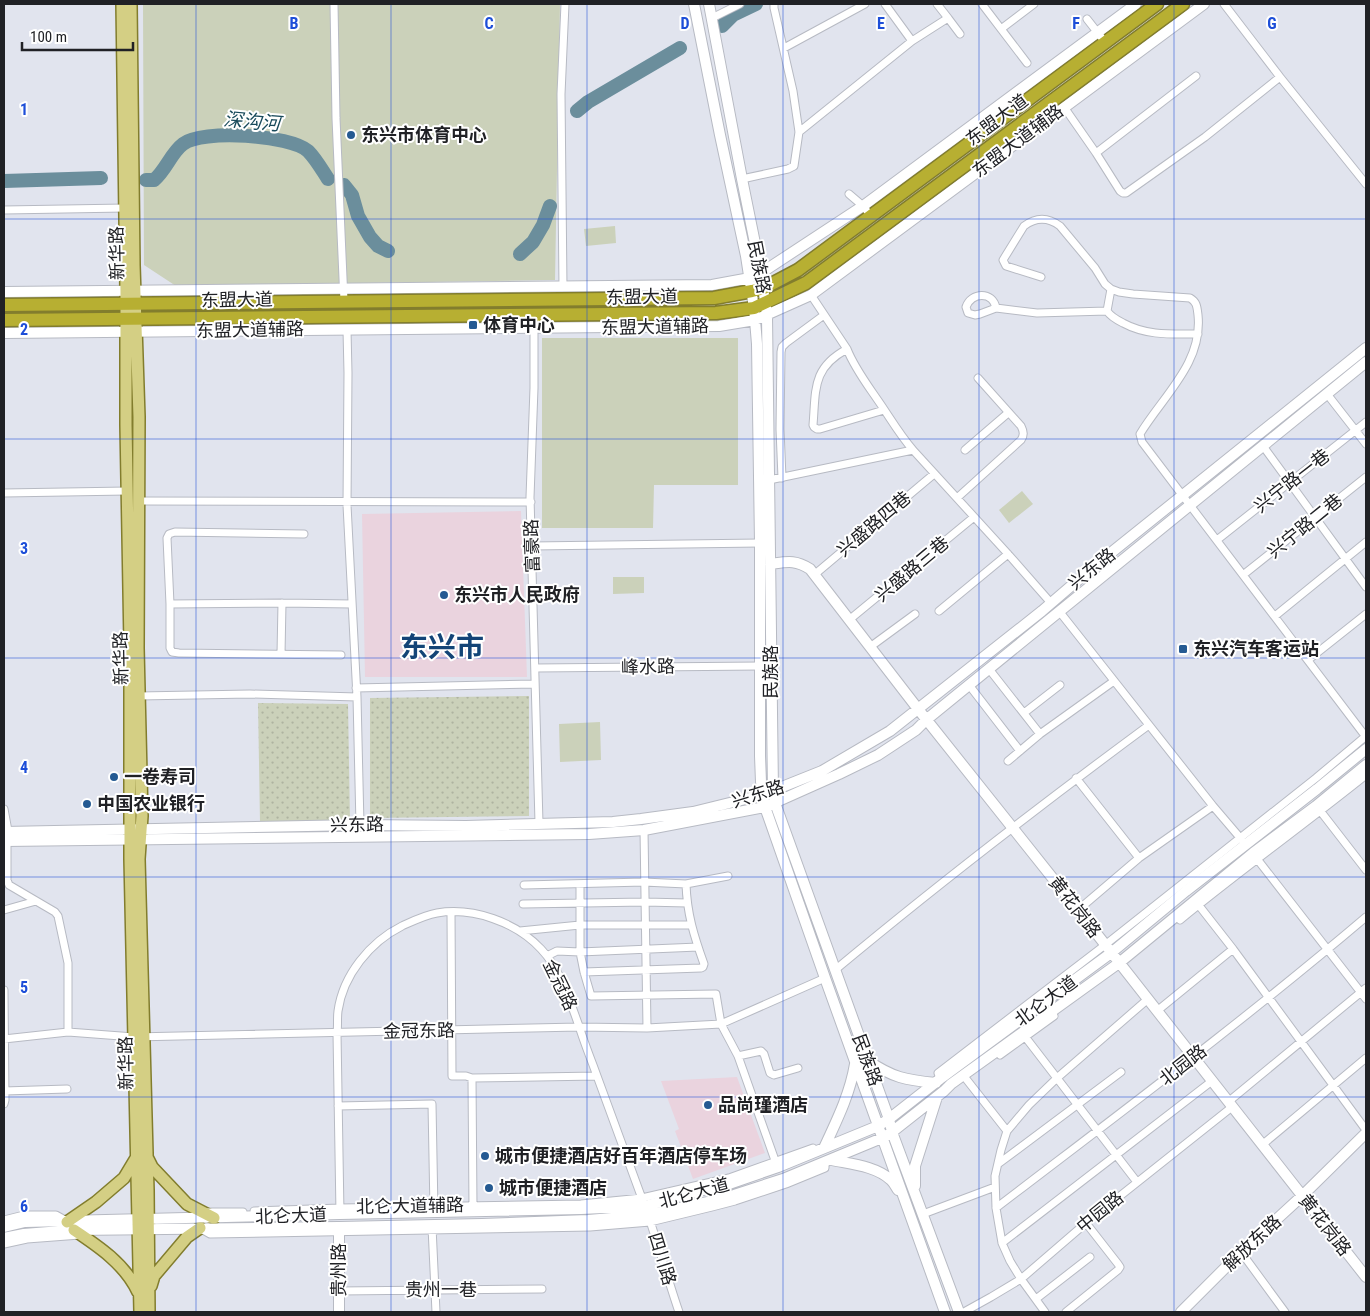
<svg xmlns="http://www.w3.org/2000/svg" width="1370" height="1316" font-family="'Roboto Condensed','Noto Sans SC',sans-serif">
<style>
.commercial{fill:#ead3de}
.grass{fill:#cbd1ba}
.park{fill:url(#park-dots)}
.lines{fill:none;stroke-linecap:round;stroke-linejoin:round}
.river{stroke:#6b8e9c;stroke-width:14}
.street-casing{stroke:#b7bac3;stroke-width:9}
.secondary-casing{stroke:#b7bac3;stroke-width:12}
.primary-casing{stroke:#827d2d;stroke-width:14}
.highway-casing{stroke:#827d2d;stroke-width:15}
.street{stroke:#fff;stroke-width:7}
.secondary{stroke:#fff;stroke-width:10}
.primary{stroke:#d4cf84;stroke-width:11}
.highway{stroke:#b7af32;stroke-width:12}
.grid{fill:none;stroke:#1d4ed8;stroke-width:1;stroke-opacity:0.55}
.poi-dot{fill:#255a92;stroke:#fff;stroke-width:2}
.labels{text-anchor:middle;stroke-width:4;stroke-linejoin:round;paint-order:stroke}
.street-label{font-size:18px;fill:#202125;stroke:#fff}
.poi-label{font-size:18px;font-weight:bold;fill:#202125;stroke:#fff;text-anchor:start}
.water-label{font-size:19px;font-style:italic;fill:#184a5b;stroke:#fff}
.town-label{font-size:28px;font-weight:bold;fill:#134477;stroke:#fff}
.grid-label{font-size:16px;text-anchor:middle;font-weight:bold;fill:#1d4ed8;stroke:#fff;stroke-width:4;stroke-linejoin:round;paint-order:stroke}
</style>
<defs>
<pattern id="park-dots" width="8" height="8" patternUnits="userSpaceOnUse" patternTransform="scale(1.25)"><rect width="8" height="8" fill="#cbd1ba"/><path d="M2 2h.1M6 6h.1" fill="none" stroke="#aeb3a0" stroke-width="1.8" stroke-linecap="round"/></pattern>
</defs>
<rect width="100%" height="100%" fill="#e1e4ee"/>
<!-- commercial -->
<path class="commercial" d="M521,511l6,166h-162l-3,-163z
M737,1077l28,76 -72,26 -18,-48 4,-2 -18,-48z"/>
<!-- grass -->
<path class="grass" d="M143,4h417l-5,276 -379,6 -32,-21z
M615,226l1,17 -30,3 -2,-17z
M542,338h196v147h-84l-1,43h-111z
M1022,491l11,13 -24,19 -10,-13z
M613,577h31v16l-31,1z
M600,722l1,38 -41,2 -1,-38z"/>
<!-- park -->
<path class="park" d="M529,696v120l-159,2v-120z
M258,703l90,1 2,118 -90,1z"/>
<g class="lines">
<!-- river -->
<path class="river" d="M722,26l11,-11 23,-11
M577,111l11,-9 92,-54
M146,180h8c12,-10 17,-27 29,-36 19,-15 107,-9 125,7 8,8 14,19 20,28
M4,181l97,-3
M344,185l8,10 6,21 12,21 8,9 10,5
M520,254l13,-12 10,-17 7,-19"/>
<defs>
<path id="street" d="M334,4l2,114 8,183
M885,4l27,37
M982,4l45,59
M1224,4l56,73 86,107
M712,18l28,-14
M948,18l12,16
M1087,19l18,23
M1001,29l33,-25
M784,48l81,-44
M1064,107l32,46 100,-77
M799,132l113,-91 36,-23 -11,-14
M1096,153l24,38 3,2h3l79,-56 75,-60
M742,179l46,-10 6,-3 5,-34 -6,-41 -19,-83v-4
M849,194l14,12 8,10
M4,210l121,-2
M1041,277l-35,-11 -3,-6 21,-34c12,-9 24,-9 36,0l35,42 10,16 6,5 8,3 14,2 57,4c7,4 7,9 8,17 5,48 -35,81 -58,119l2,8 224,295
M563,287l-2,-193 4,-90
M1111,289l-4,22c4,6 10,9 16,12 24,13 49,11 75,11
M811,295l36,54
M996,308c-3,-17 -25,-16 -30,-1l2,6 7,2 5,-1 16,-6 41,5 70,-2
M534,328v60l-4,109 9,326
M347,330l1,43 -1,132 10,192 3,128
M1327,394l39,50
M884,410l-64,19h-3l-3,-2 -1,-2c3,-36 -1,-57 34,-76 7,18 19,34 30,50 12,17 22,35 36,51
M1263,446l103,141
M965,450l43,-37
M782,478l-2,-49 1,-77 1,-5 4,-4 38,-28
M769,480l144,-30 95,104 43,49
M4,493l123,-2
M957,498l64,-58c3,-5 3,-8 0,-14l-43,-48
M139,501l392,1
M304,534l-129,-2 -6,2 -2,4 3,66v44l2,4 7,1 162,2
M1217,540l149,-118
M532,546l228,-3
M814,575l120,-101
M1243,575l123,-98
M170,604l112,-1 70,1
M939,611l69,-57
M1059,611l154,195 29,34
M1275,616l91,-74
M849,620l125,-103
M870,647l45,-33
M281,654l1,-51
M1308,660l58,-46
M535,668l226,-2
M989,669l51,65
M969,685l51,66
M356,688l179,-4
M139,696l111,-2 107,3
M1024,713l36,-28
M1008,761l32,-27 74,-53
M1076,778l63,80 -61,52
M1318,808l48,62
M4,809l4,22
M644,830l3,198
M7,841v39l2,5 46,27 3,4 10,47v69
M1254,855l112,144
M1139,858l74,-52
M580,884v68l4,20 7,24 125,-2 5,30 17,32 33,93 6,17
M524,885l120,-3 42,2 42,-8
M1197,903l36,46 133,181
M523,904l122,-2 42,1
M4,910l32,-9
M451,912l1,164h14l6,2
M1180,920c61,-50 125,-96 186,-145
M520,931l60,-6h111
M547,956l10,-5 23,1 118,-5
M835,970c102,-85 207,-166 314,-245
M584,972l117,-4 2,-1 1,-3c-10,-28 -17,-50 -18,-80
M4,990l1,110 -1,4
M1157,1011l76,-62
M1023,1034l114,148
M4,1039l64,-7 66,5 445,-10 68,1 74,-4 104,-46
M1000,1055l54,-39
M738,1056l23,-5 3,3 6,19 4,2 24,-7
M963,1075l44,56
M940,1079l-2,-6 167,-128 211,-167 50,-42
M4,1091l63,-2
M1228,1102l138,-114
M338,1106l94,-2 2,107
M1262,1145l104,-87
M998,1164l123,-92
M473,1208l-1,-130 125,-2
M996,1208c124,-95 250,-189 370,-291
M254,1211l86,-3 241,-4 61,-6 87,-20 84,-30
M206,1212h37
M340,1214l-3,-181c1,-7 0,-15 1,-22 5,-36 32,-69 64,-85 11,-5 23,-11 35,-13 36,-6 79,9 104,36 20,21 28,50 38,77 4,13 9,26 14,39 18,50 37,100 55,150 11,32 20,65 31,97
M923,1214l72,-27
M4,1220l20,-5h32l9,5
M432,1227l4,85
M203,1230l7,4 380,-7 60,-5 62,-15 23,-6 51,-17 39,-16v-6
M1002,1243l210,-162
M4,1244l23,-5 53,-4
M1241,1252l44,60
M339,1291l203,-2
M1036,1299l54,-42
M964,1312l27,-15 30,-18 65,-56 146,-116
M1045,1312l-24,-33 -11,-18 -8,-18 -6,-35 -1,-32 6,-26 6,-19 22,-26 28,-27 91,-79
M1066,1312l52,-42 2,-3 -2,-3 -32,-41"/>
<path id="secondary" d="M694,4l26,131 26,121 8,52 3,36 3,199v213l1,26 4,25 60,171 120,334
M709,4l33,175 19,94 6,43 6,475 2,12 114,316 3,13 67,180
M4,292l708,-7 38,-7 11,-5 102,-67 273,-202
M4,333l715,-7 36,-6 56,-25 393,-291
M770,564c16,-2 25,-5 40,5l108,140 160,201 288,367
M4,832l356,-7 106,1 147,-4 28,-3 52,-7 69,-17 60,-24 68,-40 152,-120 50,-43 274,-220
M4,841l585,-7 55,-4 121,-23 74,-33 39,-19 38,-25 10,-10 440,-358
M867,1060c26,18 39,20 69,23
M824,1148c13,-28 26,-54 31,-84
M832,1160c19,4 44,6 59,20 3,3 5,7 7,10
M915,1186v-20l22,-69
M4,1227l21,-5 315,-8 241,-5 64,-3 58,-16 26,-6 49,-17 100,-41 11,-7 51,-40 171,-126 75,-62 131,-102 49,-40
M339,1227v85
M4,1238l20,-4 50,-4 265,-3 143,-3 106,-4 60,-5 60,-13 26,-7 49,-16 99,-41 10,-6 52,-41 7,-7 168,-121 134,-110 63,-47 50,-41
M1181,1312l60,-60 61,-56 64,-63"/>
<path id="primary" d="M122,4l4,287v134l4,221v213l10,453
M131,4l3,261 5,152 -1,231 4,168 -3,43 9,331 1,122
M148,1159l4,8 35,37 27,14
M67,1222l29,-20 28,-24 12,-20
M74,1230c24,16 51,34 64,62
M151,1286l3,-10 33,-39 13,-9"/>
<path id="highway" d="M4,305l710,-7 38,-7 12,-3 34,-18 359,-266
M4,320l712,-7 38,-5 52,-25 377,-279"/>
</defs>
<!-- street casing -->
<use href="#street" class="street-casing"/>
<!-- secondary casing -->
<use href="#secondary" class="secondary-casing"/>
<!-- primary casing -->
<use href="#primary" class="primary-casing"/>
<!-- highway casing -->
<use href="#highway" class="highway-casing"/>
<!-- street -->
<use href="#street" class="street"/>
<!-- secondary -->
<use href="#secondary" class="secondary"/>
<!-- primary -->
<use href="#primary" class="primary"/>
<!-- highway -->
<use href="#highway" class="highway"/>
</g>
<!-- grid -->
<path class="grid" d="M196,4v1308M391,4v1308M587,4v1308M783,4v1308M979,4v1308M1174,4v1308M4,219h1362M4,439h1362M4,658h1362M4,877h1362M4,1097h1362"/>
<!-- markers -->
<g class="poi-dot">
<circle cx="351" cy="135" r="5"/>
<rect x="468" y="320" width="10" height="10" rx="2.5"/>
<circle cx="444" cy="595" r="5"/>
<rect x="1178" y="644" width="10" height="10" rx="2.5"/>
<circle cx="114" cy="777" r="5"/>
<circle cx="87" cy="804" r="5"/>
<circle cx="708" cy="1105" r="5"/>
<circle cx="485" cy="1156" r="5"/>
<circle cx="489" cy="1188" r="5"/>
</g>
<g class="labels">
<!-- street labels -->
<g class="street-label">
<text transform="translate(997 120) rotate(-37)" y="6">东盟大道</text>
<text transform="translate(1018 141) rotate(-37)" y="6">东盟大道辅路</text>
<text transform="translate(117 253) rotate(-91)" y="6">新华路</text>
<text transform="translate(759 267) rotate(79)" y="6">民族路</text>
<text transform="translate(642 297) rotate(-1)" y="6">东盟大道</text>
<text transform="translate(237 300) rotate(-1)" y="6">东盟大道</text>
<text transform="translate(655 327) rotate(-1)" y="6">东盟大道辅路</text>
<text transform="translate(250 330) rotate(-1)" y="6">东盟大道辅路</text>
<text transform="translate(1292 481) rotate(-38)" y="6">兴宁路一巷</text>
<text transform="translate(874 524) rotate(-40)" y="6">兴盛路四巷</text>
<text transform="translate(1305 526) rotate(-39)" y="6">兴宁路二巷</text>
<text transform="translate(532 546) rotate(-92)" y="6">富豪路</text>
<text transform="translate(912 569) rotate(-40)" y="6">兴盛路三巷</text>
<text transform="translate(1092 569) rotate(-39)" y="6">兴东路</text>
<text transform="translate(121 658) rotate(-91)" y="6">新华路</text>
<text transform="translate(648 667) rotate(-1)" y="6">峰水路</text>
<text transform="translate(771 672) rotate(-90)" y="6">民族路</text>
<text transform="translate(758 794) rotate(-17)" y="6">兴东路</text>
<text transform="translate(357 825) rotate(-1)" y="6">兴东路</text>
<text transform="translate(1075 907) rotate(52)" y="6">黄花岗路</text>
<text transform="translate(560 985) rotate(64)" y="6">金冠路</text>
<text transform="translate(1046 1001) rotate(-36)" y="6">北仑大道</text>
<text transform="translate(419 1031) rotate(-1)" y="6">金冠东路</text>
<text transform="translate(867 1060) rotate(70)" y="6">民族路</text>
<text transform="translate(126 1063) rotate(-91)" y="6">新华路</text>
<text transform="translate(1183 1065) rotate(-38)" y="6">北园路</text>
<text transform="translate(694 1193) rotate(-15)" y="6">北仑大道</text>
<text transform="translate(410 1206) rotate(-1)" y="6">北仑大道辅路</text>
<text transform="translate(1100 1212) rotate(-39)" y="6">中园路</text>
<text transform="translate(291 1216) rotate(-2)" y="6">北仑大道</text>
<text transform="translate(1325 1225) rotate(52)" y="6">黄花岗路</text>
<text transform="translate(1252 1243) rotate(-43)" y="6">解放东路</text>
<text transform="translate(662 1259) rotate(73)" y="6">四川路</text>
<text transform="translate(339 1270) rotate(-90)" y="6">贵州路</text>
<text x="441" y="1296">贵州一巷</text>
</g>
<!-- poi labels -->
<g class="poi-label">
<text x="361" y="141">东兴市体育中心</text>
<text x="483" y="331">体育中心</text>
<text x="454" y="601">东兴市人民政府</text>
<text x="1193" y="655">东兴汽车客运站</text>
<text x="124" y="783">一卷寿司</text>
<text x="97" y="810">中国农业银行</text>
<text x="718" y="1111">品尚瑾酒店</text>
<text x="495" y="1162">城市便捷酒店好百年酒店停车场</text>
<text x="499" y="1194">城市便捷酒店</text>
</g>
<!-- water labels -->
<g class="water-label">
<text transform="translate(252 121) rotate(5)" y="7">深沟河</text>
</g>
<!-- town labels -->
<g class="town-label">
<text x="442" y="657">东兴市</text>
</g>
</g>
<g class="grid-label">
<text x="294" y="29">B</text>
<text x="489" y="29">C</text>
<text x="685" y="29">D</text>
<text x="881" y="29">E</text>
<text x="1076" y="29">F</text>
<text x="1272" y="29">G</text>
<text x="24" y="115">1</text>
<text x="24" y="335">2</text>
<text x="24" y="554">3</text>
<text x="24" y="773">4</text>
<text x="24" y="993">5</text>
<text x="24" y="1212">6</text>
</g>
<!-- border -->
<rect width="1370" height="1316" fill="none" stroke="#202125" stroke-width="10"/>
<!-- scale -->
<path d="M22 42v8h111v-8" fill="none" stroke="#202125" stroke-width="2.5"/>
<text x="30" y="42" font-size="15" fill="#202125" stroke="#ffffff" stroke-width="4" paint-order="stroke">100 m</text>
</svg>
